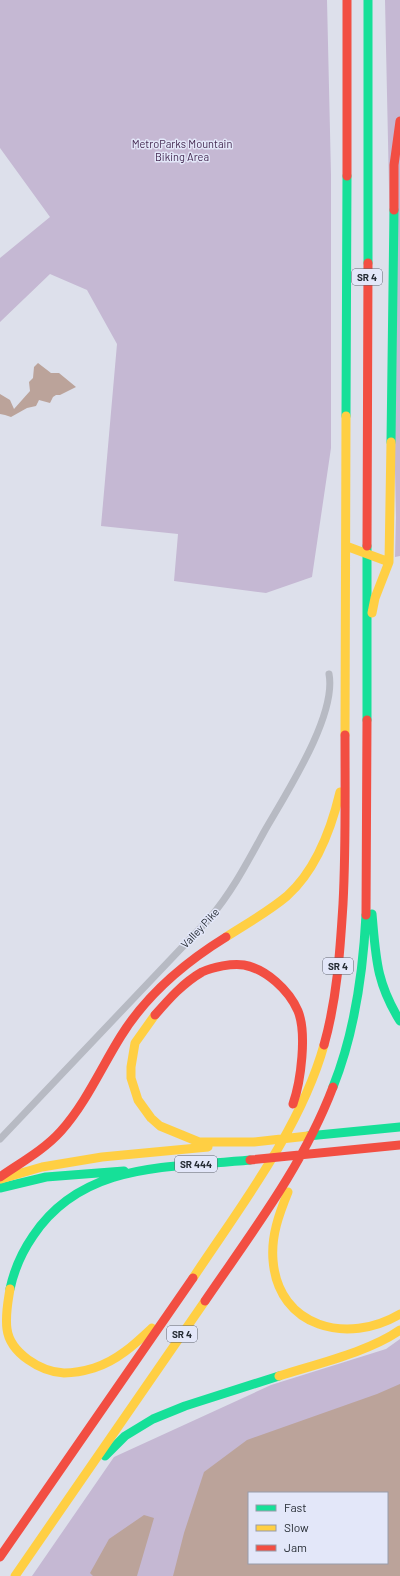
<svg xmlns="http://www.w3.org/2000/svg" width="400" height="1576" font-family="Barlow,sans-serif">
<style>
.green{fill:#c5b8d3;fill-rule:evenodd}
.water{fill:#bba39a;fill-rule:evenodd}
.lines{fill:none;stroke-linecap:round;stroke-linejoin:round}
.street{stroke:#b7bac3;stroke-width:7}
.fast{stroke:#16e098;stroke-width:9}
.slow{stroke:#ffcf43;stroke-width:9}
.jam{stroke:#f24e42;stroke-width:9}
.labels{text-anchor:middle;stroke-width:3;stroke-linejoin:round;paint-order:stroke}
.shield{fill:#e3e7f9;stroke:#5e636e;stroke-width:1}
.shield-label{font-size:10px;font-weight:bold;fill:#252b33}
.park-label{font-size:11px;fill:#442951;stroke:#e3e7f9}
.street-label{font-size:11px;fill:#252b33;stroke:#e3e7f9}
</style>
<rect width="100%" height="100%" fill="#dde0eb"/>
<!-- green -->
<path class="green" d="M0,0h327l4,175v273l-19,129 -46,16 -92,-12 4,-47 -77,-8 16,-182 -30,-54 -37,-16 -50,48v-64l50,-41 -50,-69z
M385,0h15v556l-5,1 1,-40z
M400,1339v237h-368l82,-119 157,-72 115,-36zM249,1493h138v70h-138z"/>
<!-- water -->
<path class="water" d="M38,363l13,10h8l17,14 -16,8h-4l-3,2 -3,6 -11,-3 -3,6 -9,2 -16,9 -6,-2 -5,-1v-20l10,6 4,9 16,-18 -1,-9 4,-4 1,-11z
M400,1384v192h-227l11,-43 20,-61 43,-32 130,-46zM249,1493h138v70h-138z
M144,1515l10,3 -17,58h-44l-3,-3 19,-34z"/>
<g class="lines">
<!-- street -->
<path class="street" d="M0,1139l209,-220c23,-27 38,-56 55,-87 21,-37 73,-116 65,-158"/>
<!-- fast -->
<path class="fast" d="M368,263v-263
M346,416l1,-240
M391,442l3,-232
M367,720v-174
M372,914c4,44 4,68 28,107
M333,1087c22,-55 30,-113 33,-172
M308,1136l92,-9
M0,1188l46,-11 78,-6
M10,1289c4,-19 12,-37 23,-53 50,-75 137,-68 217,-76
M105,1456l20,-20 28,-17 32,-13 94,-30"/>
<!-- slow -->
<path class="slow" d="M346,546l43,16 2,-120
M372,613l3,-15 14,-36
M345,735l1,-319
M226,937c20,-13 42,-25 61,-41 29,-26 44,-66 53,-104
M155,1015l-20,28 -4,24v11l7,22 13,18 9,8 39,16h55l54,-6
M1,1179l41,-12 60,-10 106,-10
M288,1192c-9,22 -17,44 -15,68 5,68 75,85 127,54
M193,1278c47,-71 108,-150 131,-233
M10,1289c-2,13 -5,26 -3,40 3,24 34,43 57,44 10,0 20,-2 30,-5 23,-7 41,-24 58,-40
M279,1376c37,-12 90,-24 121,-46
M15,1576l190,-275"/>
<!-- jam -->
<path class="jam" d="M347,176v-176
M394,210v-45l6,-44
M367,546l1,-283
M366,915l1,-195
M155,1015c14,-16 28,-32 47,-43 11,-5 30,-9 42,-7 22,4 45,25 54,46 9,22 3,70 -5,93
M324,1045c13,-46 16,-93 19,-141 3,-56 2,-113 2,-169
M250,1160l150,-15
M0,1177c20,-14 44,-27 61,-46 25,-28 40,-63 60,-95 26,-42 63,-73 105,-99
M205,1301c47,-69 98,-135 128,-214
M0,1557l193,-279"/>
</g>
<g class="labels">
<!-- shield labels -->
<g class="shield">
<rect x="352" y="269" width="30" height="16" rx="3"/>
<rect x="323" y="958" width="30" height="16" rx="3"/>
<rect x="175" y="1156" width="42" height="16" rx="3"/>
<rect x="167" y="1326" width="30" height="16" rx="3"/>
</g>
<g class="shield-label">
<text x="367" y="281">SR 4</text>
<text x="338" y="970">SR 4</text>
<text x="196" y="1168">SR 444</text>
<text x="182" y="1338">SR 4</text>
</g>
<!-- park labels -->
<g class="park-label">
<text x="182" y="148">MetroParks Mountain<tspan x="182" dy="13">Biking Area</tspan></text>
</g>
<!-- street labels -->
<g class="street-label">
<text transform="translate(200 928) rotate(-47)" y="4">Valley Pike</text>
</g>
</g>
<!-- legend -->
<rect x="248" y="1492" width="140" height="72" fill="#e3e7f9" stroke="#979caa"/>
<rect x="256" y="1505" width="20" height="6" fill="#16e098" stroke="#979caa"/>
<text x="284" y="1512" font-size="12" fill="#252b33">Fast</text>
<rect x="256" y="1525" width="20" height="6" fill="#ffcf43" stroke="#979caa"/>
<text x="284" y="1532" font-size="12" fill="#252b33">Slow</text>
<rect x="256" y="1545" width="20" height="6" fill="#f24e42" stroke="#979caa"/>
<text x="284" y="1552" font-size="12" fill="#252b33">Jam</text>
</svg>
